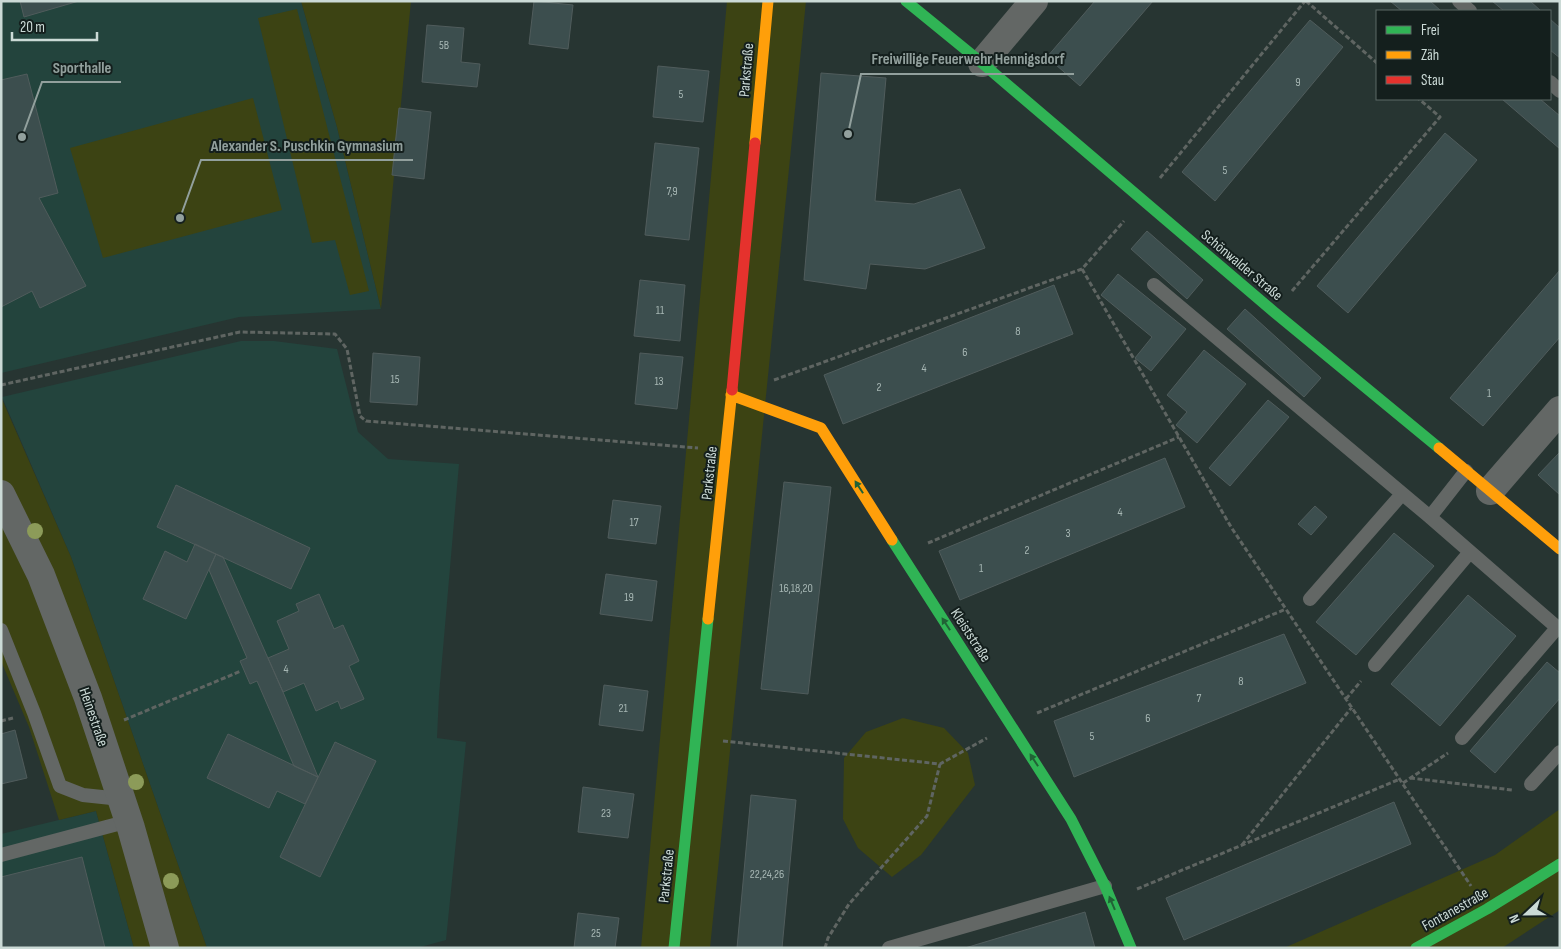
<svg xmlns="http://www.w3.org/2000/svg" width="1561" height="949" font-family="'Sofia Sans Condensed',sans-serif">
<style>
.built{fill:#23443d}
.green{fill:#3c4313}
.building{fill:#3c4e4e;stroke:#505c5c}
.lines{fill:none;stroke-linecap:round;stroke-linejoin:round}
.path{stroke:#5f6562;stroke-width:3;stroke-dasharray:5 2.5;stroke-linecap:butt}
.lane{stroke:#636765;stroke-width:14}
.street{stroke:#636765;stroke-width:28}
.fast{stroke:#30b455;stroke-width:11}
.slow{stroke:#ff9f0a;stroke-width:11}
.jam{stroke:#e5322d;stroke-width:11}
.tree{fill:#8c9b59}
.oneway{fill:#216236}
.labels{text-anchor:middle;stroke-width:4;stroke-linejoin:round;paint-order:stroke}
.number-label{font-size:12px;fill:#a7b7b4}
.street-label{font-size:15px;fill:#cbdad6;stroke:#141f1d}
.leader{fill:none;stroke:#92a09d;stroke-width:2}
.callout-dot{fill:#92a09d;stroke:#141f1d;stroke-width:2}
.callout-label{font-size:16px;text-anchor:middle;font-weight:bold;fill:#92a09d;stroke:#141f1d;stroke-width:4;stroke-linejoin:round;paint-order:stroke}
</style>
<rect width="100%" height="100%" fill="#273532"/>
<!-- built -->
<path class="built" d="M1,1h300l36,126 44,182 -142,8 -238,56z
M241,341h33l63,8 21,83 30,27 71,5 -20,231 -2,43 29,4 -20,198 -29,8h-210l-136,-391 -69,-160z
M96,811l38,137h-133v-114z"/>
<!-- green -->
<path class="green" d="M301,1h110l-30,308 -44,-182z
M727,1h79l-96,947h-69z
M297,9l72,282 -19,4 -15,-55 -23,3 -54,-225z
M253,98l29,112 -179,48 -33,-110z
M1,397l70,160 136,391h-73l-38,-137 -37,9 -30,-93 -28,-66z
M903,718l41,10 24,25 7,32 -54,70 -29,22 -34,-29 -15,-29 1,-61 22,-26z
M1560,809v101l-58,38h-218l211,-93z"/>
<!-- building -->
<path class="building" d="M20,1h59l-55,16z
M534,1l39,4 -5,44 -39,-5z
M1095,1h58l-73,85 -33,-29z
M1390,1h40l11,10h-39z
M1492,1h38l11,10h-37z
M1550,19l10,9v30l-10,-8z
M1310,20l33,27 -128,154 -33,-29z
M427,25l37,3 -3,34 19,2 -3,23 -55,-5z
M658,66l51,5 -6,51 -50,-5z
M821,73l65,5 -11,123 39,3 46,-15 25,59 -60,21 -55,-5 -4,25 -62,-9z
M27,74l31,119 -19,5 47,88 -46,22 -8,-17 -31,16v-227z
M1502,99h38l20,17v33z
M399,108l32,4 -7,67 -32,-4z
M1445,133l32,27 -129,153 -31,-27z
M655,143l44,5 -10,92 -44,-5z
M1147,231l56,49 -16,19 -56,-50z
M1560,270v67l-77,89 -33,-28z
M1118,274l68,55 -35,42 -16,-13 17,-21 -51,-42z
M640,280l45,5 -5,56 -46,-5z
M1054,285l19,49 -230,90 -19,-49z
M1245,309l76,69 -17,19 -77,-68z
M1204,350l42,34 -49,59 -21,-18 11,-13 -20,-17z
M373,353l47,4 -3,48 -47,-3z
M640,353l43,4 -6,52 -42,-5z
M1268,400l21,17 -59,69 -21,-18z
M1560,452v43l-22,-20z
M1165,458l20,49 -225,93 -21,-49z
M784,482l47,5 -23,207 -47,-5z
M176,485l134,63 -19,41 -134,-62z
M613,500l48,6 -5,38 -48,-6z
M1315,506l12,11 -16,18 -13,-11z
M1394,533l40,33 -78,89 -40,-33z
M195,544l21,10 -30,65 -43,-20 22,-48 22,11z
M216,554l7,3 60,135 35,85 -24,-11 -37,-85 -7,3 -10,-23 7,-3 -38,-88z
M606,574l51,7 -5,40 -52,-7z
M319,594l15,35 9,-4 16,36 -10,5 15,33 -23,10 -3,-8 -22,10 -12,-28 -21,9 -15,-34 21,-9 -12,-28 22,-10 -3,-7z
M1468,595l48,41 -76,90 -49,-42z
M1284,634l22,49 -232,94 -20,-56z
M1547,662l13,11v25l-65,75 -25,-22z
M604,685l44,6 -5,40 -44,-6z
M15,730l12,48 -26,6v-50z
M228,734l90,43 -13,27 -28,-13 -8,17 -62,-30z
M335,742l41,19 -56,116 -40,-20z
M583,787l51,7 -6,44 -50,-6z
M751,795l45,5 -14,148h-45z
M1394,802l17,42 -227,96 -18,-42z
M82,857l23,91h-104v-71z
M1085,912l10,36h-130z
M578,913l41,5 -4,30h-41z"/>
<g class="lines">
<!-- path -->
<path class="path" d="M1306,1l71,62
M1160,178l145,-177
M1082,269l149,258 240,359
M1292,291l148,-174 -21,-18
M774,380l308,-111 42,-48
M1,385l239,-53 95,2 12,15 13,67 6,5 332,27
M928,543l251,-106
M1346,699l15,-18
M1037,713l249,-104
M124,720l117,-49
M1,721l12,-3
M723,741l217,23 47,-26
M1410,778l102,12
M1403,783l45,-30
M1242,845l110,-138
M1137,889l263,-110
M825,948l3,-10 21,-34 78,-88 13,-52"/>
<!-- lane -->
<path class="lane" d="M1459,1l11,10
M1550,82l10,9
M1154,285l276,232
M1466,471l-36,46 130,113
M1310,599l92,-105
M1,630l33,83 26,73 23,9 38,4
M1375,665l95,-113
M1462,738l95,-110
M1531,784l29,-32
M1,855l128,-34
M889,948l216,-62"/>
<!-- street -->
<path class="street" d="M982,63l52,-62
M1490,491l70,-81
M1,494l40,81 47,123 43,130 34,120"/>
<!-- fast -->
<path class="fast" d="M906,1l76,62 292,249 165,136
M892,540l179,279 34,67 26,62
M674,948l34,-329
M1416,948l71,-39 73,-45"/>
<!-- slow -->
<path class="slow" d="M755,143l13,-142
M731,395l90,33 71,112
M1439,448l121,101
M708,619l24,-229"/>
<!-- jam -->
<path class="jam" d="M732,390l23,-247"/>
</g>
<!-- trees -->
<g class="tree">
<circle cx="35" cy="531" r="8"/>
<circle cx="136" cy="782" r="8"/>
<circle cx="171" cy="881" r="8"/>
</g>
<!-- one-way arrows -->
<defs><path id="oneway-solid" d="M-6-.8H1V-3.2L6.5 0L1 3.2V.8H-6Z" transform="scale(1.25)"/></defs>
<g class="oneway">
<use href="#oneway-solid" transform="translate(859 487) rotate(-123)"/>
<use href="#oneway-solid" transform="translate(946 624) rotate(-123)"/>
<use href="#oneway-solid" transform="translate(1034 760) rotate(-123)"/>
<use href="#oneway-solid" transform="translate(1112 903) rotate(-113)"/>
</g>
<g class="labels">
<!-- number labels -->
<g class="number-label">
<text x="444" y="49">5B</text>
<text x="1298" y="86">9</text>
<text x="681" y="98">5</text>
<text x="1225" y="174">5</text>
<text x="672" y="195">7,9</text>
<text x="660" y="314">11</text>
<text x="1018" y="335">8</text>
<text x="965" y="356">6</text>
<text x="924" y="372">4</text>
<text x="395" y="383">15</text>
<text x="659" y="385">13</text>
<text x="879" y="391">2</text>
<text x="1489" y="397">1</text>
<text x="1120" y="516">4</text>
<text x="634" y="526">17</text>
<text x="1068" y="537">3</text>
<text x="1027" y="554">2</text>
<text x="981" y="572">1</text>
<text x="796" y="592">16,18,20</text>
<text x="629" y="601">19</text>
<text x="286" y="673">4</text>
<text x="1241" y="685">8</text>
<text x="1199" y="702">7</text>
<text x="623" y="712">21</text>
<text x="1148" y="722">6</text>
<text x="1092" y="740">5</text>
<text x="606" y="817">23</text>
<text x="767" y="878">22,24,26</text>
<text x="596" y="937">25</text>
</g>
<!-- street labels -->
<g class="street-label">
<text transform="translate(746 70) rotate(-85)" y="5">Parkstraße</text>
<text transform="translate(1242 265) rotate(40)" y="5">Schönwalder Straße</text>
<text transform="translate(709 473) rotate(-84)" y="5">Parkstraße</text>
<text transform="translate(971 635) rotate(57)" y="5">Kleiststraße</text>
<text transform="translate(94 717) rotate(71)" y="5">Heinestraße</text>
<text transform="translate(666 876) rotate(-84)" y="5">Parkstraße</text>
<text transform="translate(1455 909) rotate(-29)" y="5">Fontanestraße</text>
</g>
</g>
<!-- callouts -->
<path class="leader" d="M848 134L861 74H1074M22 137L42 82H121M180 218L201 160H413"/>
<g class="callout-dot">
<circle cx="848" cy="134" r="5"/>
<circle cx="22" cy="137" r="5"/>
<circle cx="180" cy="218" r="5"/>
</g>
<g class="callout-label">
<text x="968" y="64">Freiwillige Feuerwehr Hennigsdorf</text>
<text x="82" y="73">Sporthalle</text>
<text x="307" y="151">Alexander S. Puschkin Gymnasium</text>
</g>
<!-- border -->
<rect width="1561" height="949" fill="none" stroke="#cbdad6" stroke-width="5"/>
<!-- legend -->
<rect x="1376" y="10" width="175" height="90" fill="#141f1d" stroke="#5d6a67"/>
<rect x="1386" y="26" width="25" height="8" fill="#30b455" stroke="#5d6a67"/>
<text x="1421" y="35" font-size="15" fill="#cbdad6">Frei</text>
<rect x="1386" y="51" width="25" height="8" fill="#ff9f0a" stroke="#5d6a67"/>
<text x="1421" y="60" font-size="15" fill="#cbdad6">Zäh</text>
<rect x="1386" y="76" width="25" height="8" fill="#e5322d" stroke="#5d6a67"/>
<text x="1421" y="85" font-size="15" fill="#cbdad6">Stau</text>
<!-- north arrow -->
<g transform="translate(1526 914) rotate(248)" stroke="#141f1d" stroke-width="4" paint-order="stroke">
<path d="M0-4L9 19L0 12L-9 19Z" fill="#cbdad6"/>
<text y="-8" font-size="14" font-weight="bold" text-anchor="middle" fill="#cbdad6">N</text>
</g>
<!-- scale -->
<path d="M12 32v8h85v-8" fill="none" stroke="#cbdad6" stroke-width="2.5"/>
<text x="20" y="32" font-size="15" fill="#cbdad6" stroke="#141f1d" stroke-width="4" paint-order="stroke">20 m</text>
</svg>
